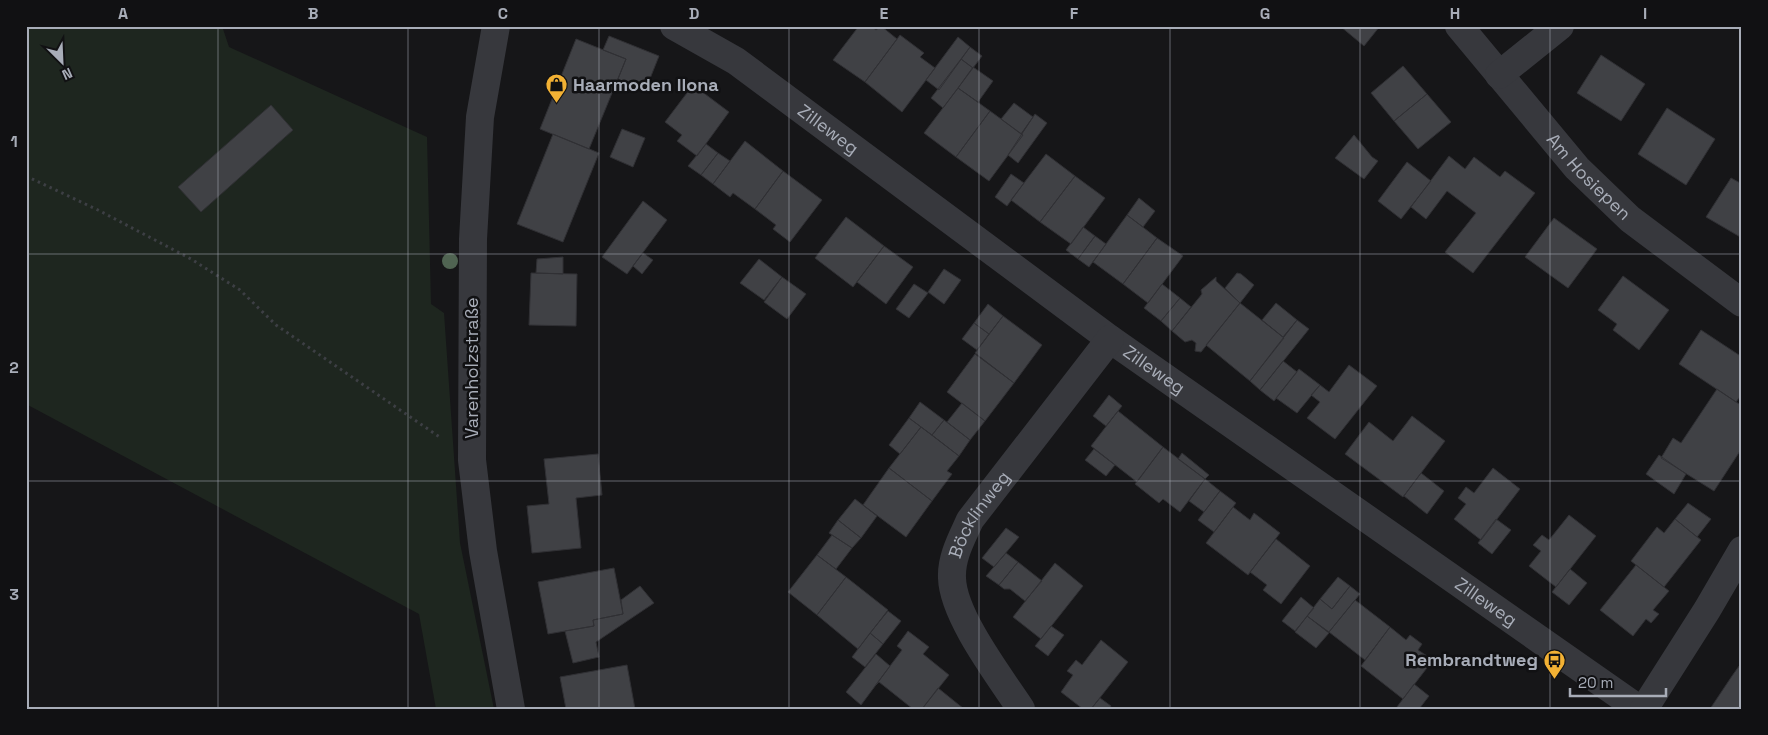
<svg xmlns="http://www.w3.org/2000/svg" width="1768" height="735" font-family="'Space Grotesk',sans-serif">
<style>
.green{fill:#1e261f}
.building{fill:#404145;stroke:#303034}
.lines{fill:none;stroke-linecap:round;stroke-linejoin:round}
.path{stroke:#3d3f44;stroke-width:3;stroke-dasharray:2.5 4;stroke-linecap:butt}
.minor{stroke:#37383d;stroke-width:28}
.tertiary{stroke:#37383d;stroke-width:28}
.tree{fill:#506452}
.grid{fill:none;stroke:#a8adb8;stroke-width:1;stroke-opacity:0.55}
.labels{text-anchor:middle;stroke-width:5;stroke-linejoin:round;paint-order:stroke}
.poi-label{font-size:18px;font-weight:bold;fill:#a8adb8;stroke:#111113;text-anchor:start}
.street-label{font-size:18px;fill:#a8adb8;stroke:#111113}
.neatline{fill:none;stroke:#a8adb8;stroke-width:2}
.grid-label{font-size:16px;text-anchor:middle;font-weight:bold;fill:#a8adb8}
</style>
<rect width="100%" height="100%" fill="#161618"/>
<!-- green -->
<path class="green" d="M26,26h196l7,21 198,90 4,167 13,9 16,230 34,166h-58l-17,-95 -393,-210z"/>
<!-- building -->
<path class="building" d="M859,26h12l5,4 5,-4 16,13 -32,43 -32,-22z
M1340,26h40l-16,20z
M900,35l24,18 -4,4 15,11 -33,44 -37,-30z
M609,36l50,20 -14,35 -27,-12 8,-20 -23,-9z
M958,37l12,10 -31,43 -13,-10z
M576,39l50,20 -37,90 -49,-20z
M970,47l12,9 -9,12 -12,-9z
M1601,55l44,29 -24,37 -44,-28z
M961,59l12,9 -30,40 -12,-10z
M1403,66l24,28 -33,27 -23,-28z
M973,67l20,14 -15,21 -20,-14z
M693,85l36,27 -32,44 -20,-15 5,-6 -17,-13z
M958,88l32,23 -34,46 -32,-24z
M1427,94l24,28 -33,27 -24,-28z
M1014,103l19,14 -12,17 -20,-15z
M271,105l22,25 -92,82 -23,-25z
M1667,108l48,31 -29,46 -48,-31z
M990,111l33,24 -34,46 -33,-24z
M1035,114l12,9 -29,40 -10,-8z
M622,129l23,9 -12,29 -23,-10z
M553,134l46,19 -36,89 -46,-18z
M1354,135l18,22 6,4 -14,18 -29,-21z
M745,141l38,30 -28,38 -22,-16 -3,4 -17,-13z
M706,144l12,9 -17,22 -13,-9z
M718,153l12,8 -17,23 -12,-9z
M1046,154l29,22 -35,46 -29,-22z
M1449,156l16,13 9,-12 26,20 5,-6 30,22 -62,80 -28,-21 31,-39 -29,-22 -21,28 -15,-12z
M1407,162l24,19 -30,38 -23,-18z
M783,171l39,29 -32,42 -17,-13 3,-4 -21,-16z
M1011,174l13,9 -17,23 -12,-9z
M1075,176l30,22 -34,46 -31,-22z
M1731,178l11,6v54l-36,-21z
M1139,198l16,13 -12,16 -16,-12z
M643,201l24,19 -40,54 -25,-17z
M1127,215l30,23 -34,46 -30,-22z
M846,217l38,29 -31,41 -38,-29z
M1554,218l43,31 -29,39 -43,-31z
M1083,227l12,9 -17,23 -12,-9z
M1095,236l11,8 -17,23 -11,-8z
M1157,238l26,18 -35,47 -25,-19z
M884,246l29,21 -27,37 -29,-22z
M643,253l10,7 -11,14 -9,-8z
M563,257v17l-27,-1 1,-14z
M759,259l23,18 -18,23 -24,-17z
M944,269l17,11 -17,24 -16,-12z
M531,273l46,1 -1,52 -47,-1z
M1237,273l4,1 13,11 -14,18 -15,-15z
M1623,276l46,34 -30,40 -26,-20 4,-6 -19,-14z
M782,277l24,17 -19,25 -23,-17z
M1216,277v4l24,22 -39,49 -6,-1 1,-8 -4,-3 -7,2 -13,-11 30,-37 -1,-4z
M914,284l14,9 -19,25 -13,-9z
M1162,284l18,14 -19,23 -17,-13z
M1180,298l11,9 -19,24 -11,-10z
M1240,303l44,35 -34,43 -44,-36z
M1276,303l21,17 -14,17 -21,-17z
M988,304l15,12 -14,18 -15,-11z
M1003,316l39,29 -28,38 -39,-30z
M1297,320l12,9 -49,61 -10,-9z
M974,323l15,11 -12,16 -15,-11z
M1701,330l41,27v37l-6,8 -57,-38z
M975,354l39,29 -29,38 -38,-29z
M1283,361l14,11 -23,29 -14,-11z
M1349,365l28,21 -42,53 -28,-21 13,-16 -9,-7 9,-10 9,7z
M1299,369l21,16 -23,28 -21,-15z
M1717,389l25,17v42l-28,43 -53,-33 12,-20 8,5z
M1109,395l13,11 -16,20 -13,-10z
M920,402l24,18 -12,15 -23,-17z
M962,403l23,18 -15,19 -23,-18z
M1118,411l45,36 -26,35 -46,-36z
M1412,416l33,25 -42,56 -58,-43 24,-32 24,19z
M909,418l12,9 -21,27 -11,-9z
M944,420l26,20 -11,16 -27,-21z
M921,427l38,29 -12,15 5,3 -20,27 -43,-33z
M1163,447l42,32 -25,33 -17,-13 -4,4 -24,-19z
M1094,449l21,16 -9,11 -21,-16z
M1182,453l27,22 -4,4 -27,-20z
M598,454l4,41 -26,3 5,50 -49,5 -5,-47 22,-2 -5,-45z
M1659,455l27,19 -12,20 -28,-20z
M889,468l43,33 -26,36 -43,-32z
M1493,468l27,21 -39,51 -27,-21 12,-15 -8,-6 8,-11 8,6z
M1421,473l23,18 -17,23 -23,-18z
M1205,479l15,12 -16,21 -15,-11z
M1220,491l16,12 -22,29 -16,-12z
M855,499l22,17 -16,22 -23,-18z
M1688,503l23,16 -14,18 -22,-18z
M1233,507l17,13 4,-7 26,20 -32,42 -42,-32z
M1569,515l27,21 -40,51 -27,-21 12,-15 -8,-6 9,-10 7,5z
M1496,519l15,11 -19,24 -14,-11z
M1675,519l26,21 -37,47 -33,-26 26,-34 7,6z
M838,520l23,18 -9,10 -23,-15z
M1006,528l13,9 -25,30 -12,-9z
M832,535l20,13 -16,21 -19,-14z
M1276,539l34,27 -29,38 -18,-14 4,-5 -17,-13z
M1006,553l12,9 -19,23 -13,-9z
M817,555l29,22 -29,38 -29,-23z
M1018,562l24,19 -17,20 -15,-12h-6l-5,-4z
M1055,563l28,23 -42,53 -28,-22z
M1636,565l33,26 -16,19 6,4 -8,9 -5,-4 -13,17 -33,-26z
M614,568l9,46 -30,6 1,6 -46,8 -10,-52z
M1570,569l17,14 -18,22 -17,-13z
M846,577l42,33 -30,39 -41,-34z
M1338,577l12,9 -18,23 -12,-10z
M640,586l14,17 -58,39 3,15 -26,6 -8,-32 29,-5 -1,-6 30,-6 -2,-14z
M1350,586l10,8 -31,38 -22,-16 13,-17 12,10z
M1301,597l13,11 -19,23 -13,-10z
M1355,600l35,27 -25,33 -36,-28z
M888,611l13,10 -18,23 -13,-11z
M1307,616l22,17 -13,15 -21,-16z
M1051,626l13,9 -16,21 -13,-10z
M1390,627l16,13 4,-5 12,9 -4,6 15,10 -30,39 -42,-33z
M908,631l21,16 -6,7 26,21 -27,34h-9l-34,-27 -4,4 27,-36 -5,-4z
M870,633l13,11 -18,23 -13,-10z
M1101,640l27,22 -37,47h-8l-22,-17 12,-17 -6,-4 9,-11 6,5z
M876,654l14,12 -29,39 -15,-13z
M1742,662v47h-32l22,-33z
M627,665l8,44h-69l-6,-32z
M1414,684l15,12 -10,13h-20l-2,-2z
M938,688l26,21h-42z
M1100,698l11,8 -2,3h-18z"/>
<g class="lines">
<!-- path -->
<path class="path" d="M26,176l72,34 93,49 49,31 36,35 165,113"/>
<!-- minor -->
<g class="minor">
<path id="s1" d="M674,26l62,35 374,278 529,370"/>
<path id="s2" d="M1459,26l118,142 53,51 112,84"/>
<path d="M1499,75l61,-49"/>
<path id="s3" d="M1021,709c-21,-32 -68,-93 -69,-131 -1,-21 10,-40 18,-58l140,-181"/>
<path d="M1644,709l63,-99 35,-60"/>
</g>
<!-- tertiary -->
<path class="tertiary" d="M496,26l-16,91 -7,122 -1,221 11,91 28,158"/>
</g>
<!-- trees -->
<circle class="tree" cx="450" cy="261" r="8"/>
<!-- grid -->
<path class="grid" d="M218,26v683M408,26v683M599,26v683M789,26v683M979,26v683M1170,26v683M1360,26v683M1550,26v683M26,254h1716M26,481h1716"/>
<!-- icons -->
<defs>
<symbol id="shop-pin" viewBox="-11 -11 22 30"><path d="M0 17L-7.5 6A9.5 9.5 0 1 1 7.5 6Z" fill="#f2b134" stroke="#111113"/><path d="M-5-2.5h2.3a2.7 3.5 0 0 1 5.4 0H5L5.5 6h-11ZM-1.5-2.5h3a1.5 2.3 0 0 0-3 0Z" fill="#111"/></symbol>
<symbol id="bus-pin" viewBox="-11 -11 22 30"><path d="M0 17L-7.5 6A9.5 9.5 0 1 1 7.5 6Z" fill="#f2b134" stroke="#111113"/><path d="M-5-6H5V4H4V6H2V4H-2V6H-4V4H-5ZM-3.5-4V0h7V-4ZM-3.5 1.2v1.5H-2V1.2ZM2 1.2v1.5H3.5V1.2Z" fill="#111"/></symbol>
</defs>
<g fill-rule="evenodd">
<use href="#shop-pin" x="544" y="72" width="25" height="34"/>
<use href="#bus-pin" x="1542" y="648" width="25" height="34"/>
</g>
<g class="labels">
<!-- poi labels -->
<g class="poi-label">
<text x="573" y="91">Haarmoden Ilona</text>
<text x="1538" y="666" text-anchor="end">Rembrandtweg</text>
</g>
<!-- street labels -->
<g class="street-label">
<text dy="6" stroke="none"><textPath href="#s1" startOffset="186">Zilleweg</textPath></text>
<text dy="6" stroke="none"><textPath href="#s2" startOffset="199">Am Hosiepen</textPath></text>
<text transform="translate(472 368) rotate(-90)" y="6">Varenholzstraße</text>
<text dy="6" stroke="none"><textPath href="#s1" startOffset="591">Zilleweg</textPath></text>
<text dy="6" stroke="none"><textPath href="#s3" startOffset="220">Böcklinweg</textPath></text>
<text dy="6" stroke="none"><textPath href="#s1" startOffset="996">Zilleweg</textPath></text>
</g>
</g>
<!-- border -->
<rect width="1768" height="735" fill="none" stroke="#111113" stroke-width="55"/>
<!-- north arrow -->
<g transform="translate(62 62) rotate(156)" stroke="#111113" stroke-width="4" paint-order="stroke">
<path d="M0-4L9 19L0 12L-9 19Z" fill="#a8adb8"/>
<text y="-8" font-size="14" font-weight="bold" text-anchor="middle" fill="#a8adb8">N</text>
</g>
<!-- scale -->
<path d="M1570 688v8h96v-8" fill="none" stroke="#a8adb8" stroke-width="2.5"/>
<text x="1578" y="688" font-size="15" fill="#a8adb8" stroke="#111113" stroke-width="4" paint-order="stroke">20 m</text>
<rect x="28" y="28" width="1712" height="680" class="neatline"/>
<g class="grid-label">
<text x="123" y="19">A</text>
<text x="313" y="19">B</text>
<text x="503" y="19">C</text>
<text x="694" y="19">D</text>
<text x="884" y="19">E</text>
<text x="1074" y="19">F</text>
<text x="1265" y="19">G</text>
<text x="1455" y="19">H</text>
<text x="1645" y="19">I</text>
<text x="14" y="147">1</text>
<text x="14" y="373">2</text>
<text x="14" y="600">3</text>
</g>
</svg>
